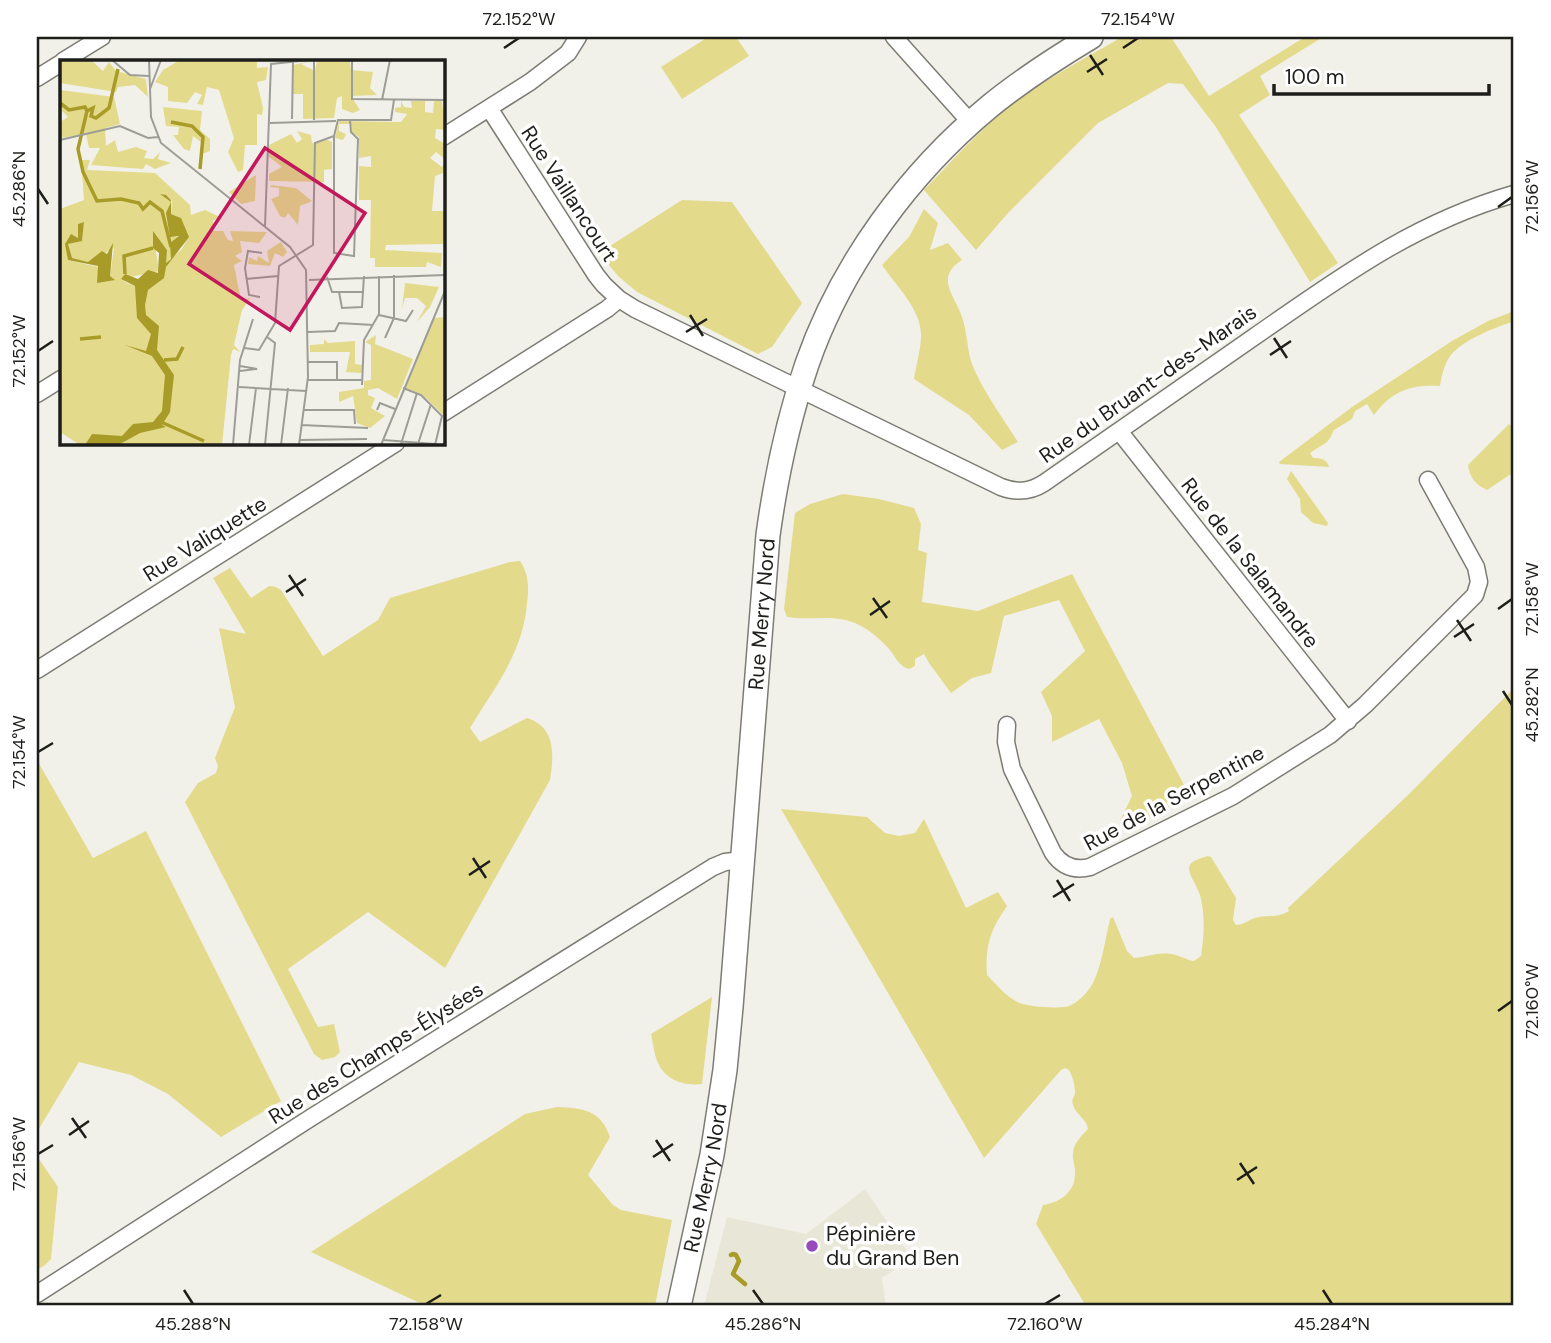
<svg xmlns="http://www.w3.org/2000/svg" width="1551" height="1343" font-family="'DM Sans',sans-serif">
<style>
.built{fill:#e8e7d7}
.green{fill:#e3da8c}
.lines{fill:none;stroke-linecap:round;stroke-linejoin:round}
.stream{stroke:#a89b28;stroke-width:4.5}
.street-casing{stroke:#7c7c74;stroke-width:19}
.secondary-casing{stroke:#7c7c74;stroke-width:26}
.street{stroke:#fff;stroke-width:16}
.secondary{stroke:#fff;stroke-width:23}
.ticks{fill:none;stroke:#1e1e1b;stroke-width:2.5}
.poi-dot{fill:#964abc;stroke:#fff;stroke-width:2.5}
.labels{text-anchor:middle;stroke-width:7;stroke-linejoin:round;paint-order:stroke}
.street-label{font-size:21px;fill:#1e1e1b;stroke:#fff}
.poi-label{font-size:21px;fill:#1e1e1b;stroke:#fff;text-anchor:start}
.inset-river{fill:none;stroke:#a89b28;stroke-width:3.5}
.inset-road{fill:none;stroke:#9d9d97;stroke-width:2}
.view{fill:#c2185b;fill-opacity:0.15;stroke:#c2185b;stroke-width:3.5}
.inset-edge{fill:none;stroke:#1e1e1b;stroke-width:3.5}
.neatline{fill:none;stroke:#1e1e1b;stroke-width:2.5}
.ticks-label{font-size:18px;text-anchor:middle;fill:#1e1e1b}
</style>
<rect width="100%" height="100%" fill="#f2f1e9"/>
<!-- built -->
<path class="built" d="M865,1189l47,69 -30,20 4,28h-182l23,-89 79,17z"/>
<!-- green -->
<path class="green" d="M708,37h28l13,19 -67,43 -21,-32z
M1122,37h49l38,59 96,-59h18l-63,39 10,19 -31,20 99,148 -28,19 -94,-155 -33,-43 -15,-1 -70,40 -90,90 -32,37 -52,-60c28,-29 54,-59 86,-84 35,-27 74,-47 112,-69z
M682,200l50,2 70,101 -30,44 -14,7 -121,-62 -19,-16 -19,-23z
M924,209l14,14 -8,27 18,-7 14,17c-28,18 -7,35 0,57 5,14 5,30 9,44 9,26 32,57 47,81l-16,8 -33,-35 -55,-36c2,-13 6,-27 7,-40 2,-28 -24,-52 -39,-74l27,-28z
M1514,311v10c-19,7 -50,18 -63,34 -7,9 -9,20 -11,31 -28,-2 -49,5 -66,29l-7,-11 -12,7 -3,8 -18,11 -4,8 -3,4 -17,11 3,5c8,0 14,1 16,9l-49,-3 -1,-2 73,-55 100,-66 36,-20z
M1509,424l5,5v43l-27,18c-12,-6 -17,-12 -19,-25z
M1291,471l37,52 -1,3 -14,-3 -12,-11 -1,-13 -13,-20z
M843,494l36,5 35,9 7,16 -3,26 9,3 -5,49 56,9 94,-37 118,222 -65,33 -5,-8 12,-25 -10,-33 -23,-44 -47,23v-26l-11,-24 44,-41 -26,-51 -55,16 -13,57 -19,5 -21,15 -22,-30 -5,-9 -9,5v7l-6,3c-10,-3 -13,-11 -19,-19 -8,-9 -20,-20 -31,-25 -22,-12 -48,-4 -72,-8l-3,-8 11,-96 15,-9z
M520,561c9,13 9,27 7,42 -4,50 -32,84 -57,125l10,14 47,-24c29,9 27,37 23,62l-105,188 -77,-56 -80,57 30,58 16,-3 6,28 -5,5 -13,3 -8,-6 -129,-252 13,-19 18,-10 2,-7 -3,-8 20,-51 -16,-79 27,6 -33,-56 17,-10 21,30 18,-12 7,1 5,3 42,66 55,-36 12,-22 120,-36z
M1514,688v618h-428l-50,-82 7,-19c19,-3 33,-14 32,-34 0,-6 -3,-12 -2,-17 0,-10 8,-18 15,-25 -1,-10 -12,-14 -15,-24 -2,-7 1,-6 2,-12 0,-8 -2,-16 -6,-23l-4,-2 -4,2 -77,88 -203,-349 86,8 18,16 14,3 16,-3 9,-14 42,89 32,-16 9,14c-17,24 -22,40 -20,69 10,10 20,23 33,28 9,4 40,6 49,3 10,-4 19,-14 24,-23 9,-19 12,-43 17,-64l3,-2 14,34 7,7c13,-1 24,-6 37,-4 9,1 15,6 23,7l7,-5c3,-19 4,-38 0,-57 -1,-9 -13,-24 -12,-32 2,-7 13,-9 19,-11l3,1 25,41 -3,22 3,5c8,0 14,-7 23,-8 12,-2 18,1 30,-6l-1,-3 119,-112z
M37,760l56,98 53,-27 135,270 -60,36 -53,-43 -37,-19 -52,-13 -42,70z
M712,997l-10,87c-17,2 -36,-3 -44,-21 -4,-9 -5,-20 -7,-29z
M557,1107c26,1 44,3 53,30l-22,38 25,30 8,5 51,10 -17,86h-229l-115,-54 214,-138z
M37,1156l21,31 -7,72 -6,6 -8,5z"/>
<g class="lines">
<!-- stream -->
<path class="stream" d="M731,1255l2,-1 3,1 3,6 -6,13 12,10"/>
<defs>
<path id="street" d="M894,37l77,86
M63,61l39,-24
M37,78l24,-15
M489,108l107,167 8,10 15,14
M443,137l87,-55 38,-29 10,-16
M37,394l24,-15
M443,413l164,-104 12,-10 16,10 366,178c16,6 29,5 43,-4 70,-48 140,-98 210,-146 85,-59 159,-114 260,-143
M1119,431l229,290
M37,670l359,-227
M1007,725l-1,17 6,27 41,84c9,13 21,18 37,14l143,-71 97,-61 35,-30 110,-110 4,-13 -3,-15 -48,-87
M37,1294l275,-177 401,-250 12,-5 18,-2"/>
<g id="secondary">
<path id="s1" d="M679,1306l33,-151 13,-85 6,-63 37,-472c8,-58 20,-115 39,-171 35,-100 102,-191 183,-258 32,-26 66,-48 101,-69"/>
</g>
</defs>
<!-- street casing -->
<use href="#street" class="street-casing"/>
<!-- secondary casing -->
<use href="#secondary" class="secondary-casing"/>
<!-- street -->
<use href="#street" class="street"/>
<!-- secondary -->
<use href="#secondary" class="secondary"/>
</g>
<!-- ticks -->
<path class="ticks" d="M504,48l15,-10M1123,48l15,-10M1090,55l13,20M1087,72l20,-13M38,189l10,15M1498,207l14,-10M690,315l13,21M686,332l21,-13M1274,338l13,20M38,351l15,-10M1270,355l21,-14M289,575l14,21M286,592l20,-13M873,598l14,20M1498,609l14,-10M870,615l20,-14M1457,620l14,21M1454,637l20,-13M1503,691l9,14M38,752l15,-9M473,858l13,20M469,875l21,-14M1057,880l13,21M1053,897l21,-13M1498,1011l14,-10M72,1118l14,20M69,1135l20,-14M656,1140l14,21M38,1154l15,-9M653,1157l20,-13M1240,1163l14,21M1237,1180l20,-13M184,1290l9,14M753,1290l10,14M1323,1290l9,14M426,1304l15,-9M1045,1304l15,-9"/>
<!-- markers -->
<circle class="poi-dot" cx="812" cy="1246" r="7"/>
<g class="labels">
<!-- street labels -->
<g class="street-label">
<text transform="translate(569 194) rotate(57)" y="7">Rue Vaillancourt</text>
<text transform="translate(1148 384) rotate(-35)" y="7">Rue du Bruant-des-Marais</text>
<text transform="translate(205 539) rotate(-32)" y="7">Rue Valiquette</text>
<text transform="translate(1250 563) rotate(52)" y="7">Rue de la Salamandre</text>
<text dy="7" stroke="none"><textPath href="#s1" startOffset="698">Rue Merry Nord</textPath></text>
<text transform="translate(1174 798) rotate(-28)" y="7">Rue de la Serpentine</text>
<text transform="translate(376 1053) rotate(-32)" y="7">Rue des Champs-Élysées</text>
<text dy="7" stroke="none"><textPath href="#s1" startOffset="131">Rue Merry Nord</textPath></text>
</g>
<!-- poi labels -->
<g class="poi-label">
<text x="826" y="1241">Pépinière<tspan x="826" dy="24">du Grand Ben</tspan></text>
</g>
</g>
<!-- overview -->
<g transform="translate(60 60)">
<rect width="385" height="385" fill="#f2f1e9"/>
<path d="M0,0h31l12,11 6,-9 7,9 30,8 2,18 -13,-12 -17,2 -2,5 -56,-9zM120,0h83l-6,1v7l11,-1 -2,13 -9,2 6,26 -1,7 -5,-1v31h-12l-2,25 -5,2 -10,-20 6,-14 -15,-48 -12,-3 -4,18 -6,-1 5,-9 -7,-3 -8,11 -19,-2v-14l-13,-5 8,-12zM251,1l-10,3 14,7 2,-10h33l1,9 22,2 -3,16 7,7 -26,1 9,14 -7,3 -11,-4v-13l-5,2 -3,20 -31,1v-25h-10v-29zM0,30l54,7 6,27 -15,4 1,18 9,-6 3,12 18,-5 11,4 -3,7 9,1 7,-7 -2,7 13,4 -16,6 -9,-5 -3,5 -52,-4 9,-17h-11l-3,-14 -26,4v-16l8,-5 -8,-8zM341,41l3,6 8,1 -1,-7h14v11l8,1 1,-12h8l3,29 -9,-1 -1,9 10,6v15l-9,-7 -6,6 12,9 3,-4 -2,10 -8,3 -3,35h13v27l-2,6 -57,1 -1,5 57,3 -1,14 -14,-5 -1,5h-51v-9h-5l1,-58h-12v-34l12,1v-11l-12,2v-21l-7,-5 -1,-8h-12v7l7,3 -3,6 -8,-2 4,-17 62,1 6,-8 -12,-2v-4l6,-1zM103,47l39,4 -2,19 10,9v12l-8,3 -1,-12 -8,-6 -3,15 -6,-2 -11,-14h5l1,-8 -13,-1zM237,71l14,4 1,8 13,-4 7,3v27l-8,1v12l-55,-1v-7l13,-7 -14,-11 1,-11 22,-11 6,9 5,-4zM21,100h9l-3,10 68,3 35,32 1,10 14,-5 17,8 -9,2v11h10l5,9 5,1 -3,-10 37,1 -8,11 -19,-2 2,11 -7,4 7,5 -8,4 7,35 9,-2 -8,12 -8,35 6,7 -7,-3 -2,6 -9,90h-142l-20,-13v-223l24,-9zM102,135l10,5 -1,14 8,3 9,20 -6,12 -16,14 5,-5v-14l8,-7 -9,-1 1,-34zM24,162l-2,18 -14,4 3,14 17,4 26,-14 -4,28 4,3 -16,2v-14l-30,-7 -2,-18 4,-5 8,1v-14zM93,172l14,18 -2,12 -10,18 -20,6 -8,-3 -6,-4 38,-8zM196,115l-1,26 -14,3 -12,-12zM210,127l1,-2 25,3 16,13 -12,5 -2,19 -10,-12 -3,5 -5,-2 -9,-17 8,-3v-8zM221,182l6,10 -4,5 -8,-4 -5,13 -22,-2 1,-7 8,4 1,-5 11,7 -2,-12zM345,223l34,4 -9,20 -13,15 9,-16 -9,-8h-12l-3,11zM385,257v100l-18,-18 -22,-11 29,-70zM316,275l-1,9 38,15 -16,40 -19,-11 -10,2v5l7,3 -4,10 14,8 -15,12 -13,-5 -4,-27 -14,6v-10l25,-4v-7l7,-1v-35l-6,-3zM264,279l4,4 27,-2v23l7,1v8l-16,-1 4,-20h-40v-7l14,-1z" fill="#e3da8c" fill-rule="evenodd"/>
<path d="M100,134l6,1 5,5v14l10,4 8,19 -23,30 -2,11 -16,12 -3,15 1,10 13,11 -2,24 17,25 -4,37 -8,13 4,2 -26,6 -20,11 -35,1 7,-11 30,2 11,-12 20,-2 9,-11 3,-36 -13,-19 -27,-11 21,6 5,-17 -14,-16 -2,-32 -14,-7 4,-5 13,5 10,-9 10,3 1,-20 -6,-5v-17l14,19 -1,13 5,-4 -1,-16 9,-7 -9,1 -4,-24 5,-11zM24,162l-2,19 -14,3 4,14 16,4 14,-11 5,3 6,-11 -3,33 5,4 -18,3 1,-17 -30,-6 -3,-16 6,-10 7,4v-14z" fill="#a89b28"/>
<path class="inset-river" d="M58,9l-9,39 -13,10 -5,-2 2,-8 -6,3 -9,38 5,23 14,29 24,-2 18,4 4,6 7,-7 12,9 9,36M0,43l9,7 16,-3 2,4M111,62l21,4 11,11 -3,32M65,214l-1,-18 29,-8M20,279l21,-2M104,300l13,-1 6,-12M101,362l43,19"/>
<path class="inset-road" d="M52,0l18,15 19,1M89,0l2,57 10,26 129,104 16,23 2,107 -9,68M292,0v39l93,1M90,29l11,-29M322,40l8,-40M232,59l1,-58M254,60v-60M210,63l66,-2M274,76v117l20,3 4,-117 -7,-7 -1,-12M0,80l60,-14 28,12 10,-1M205,166l6,-162 39,-4M267,217l5,15h32M186,219l32,-3M249,220l136,-5M279,232l3,16 20,-1 2,-31M200,237l-11,-2 -4,-27 3,-17 14,2M319,255l27,6 7,-11M248,272l27,-1 4,-8 34,2M325,278l9,-20v-43M184,288l15,2 16,-27 4,-57 34,-21 2,-102 19,-7 4,-16h53l3,-20M248,302h29v18M180,311l17,-2 -17,-3M248,320h55M302,325l2,-45 15,-26v-38M179,327l67,4M343,328l18,7 21,21 -7,29M243,350h51l1,14M317,350l3,-7 15,6M241,365l67,3M240,380l67,-1M323,380l52,4M341,384l16,-51M358,384l13,-40M173,385l7,-85 13,-41M189,385l7,-57M205,385l10,-102 -8,-6M221,385l7,-57M321,385l64,-154"/>
<path class="view" d="M205,88l100,65 -75,117 -101,-66z"/>
<rect width="385" height="385" class="inset-edge"/>
</g>
<!-- border -->
<rect width="1551" height="1343" fill="none" stroke="#ffffff" stroke-width="77"/>
<!-- scale -->
<path d="M1274 84v10h215v-10" fill="none" stroke="#1e1e1b" stroke-width="3.5"/>
<text x="1285" y="84" font-size="21" fill="#1e1e1b" stroke="#ffffff" stroke-width="5" paint-order="stroke">100 m</text>
<rect x="38" y="38" width="1474" height="1266" class="neatline"/>
<g class="ticks-label">
<text x="519" y="25">72.152°W</text>
<text x="1138" y="25">72.154°W</text>
<text transform="translate(19 189) rotate(-90)" y="6">45.286°N</text>
<text transform="translate(1532 197) rotate(-90)" y="6">72.156°W</text>
<text transform="translate(19 351) rotate(-90)" y="6">72.152°W</text>
<text transform="translate(1532 599) rotate(-90)" y="6">72.158°W</text>
<text transform="translate(1532 705) rotate(-90)" y="6">45.282°N</text>
<text transform="translate(19 752) rotate(-90)" y="6">72.154°W</text>
<text transform="translate(1532 1001) rotate(-90)" y="6">72.160°W</text>
<text transform="translate(19 1154) rotate(-90)" y="6">72.156°W</text>
<text x="193" y="1330">45.288°N</text>
<text x="426" y="1330">72.158°W</text>
<text x="763" y="1330">45.286°N</text>
<text x="1045" y="1330">72.160°W</text>
<text x="1332" y="1330">45.284°N</text>
</g>
</svg>
